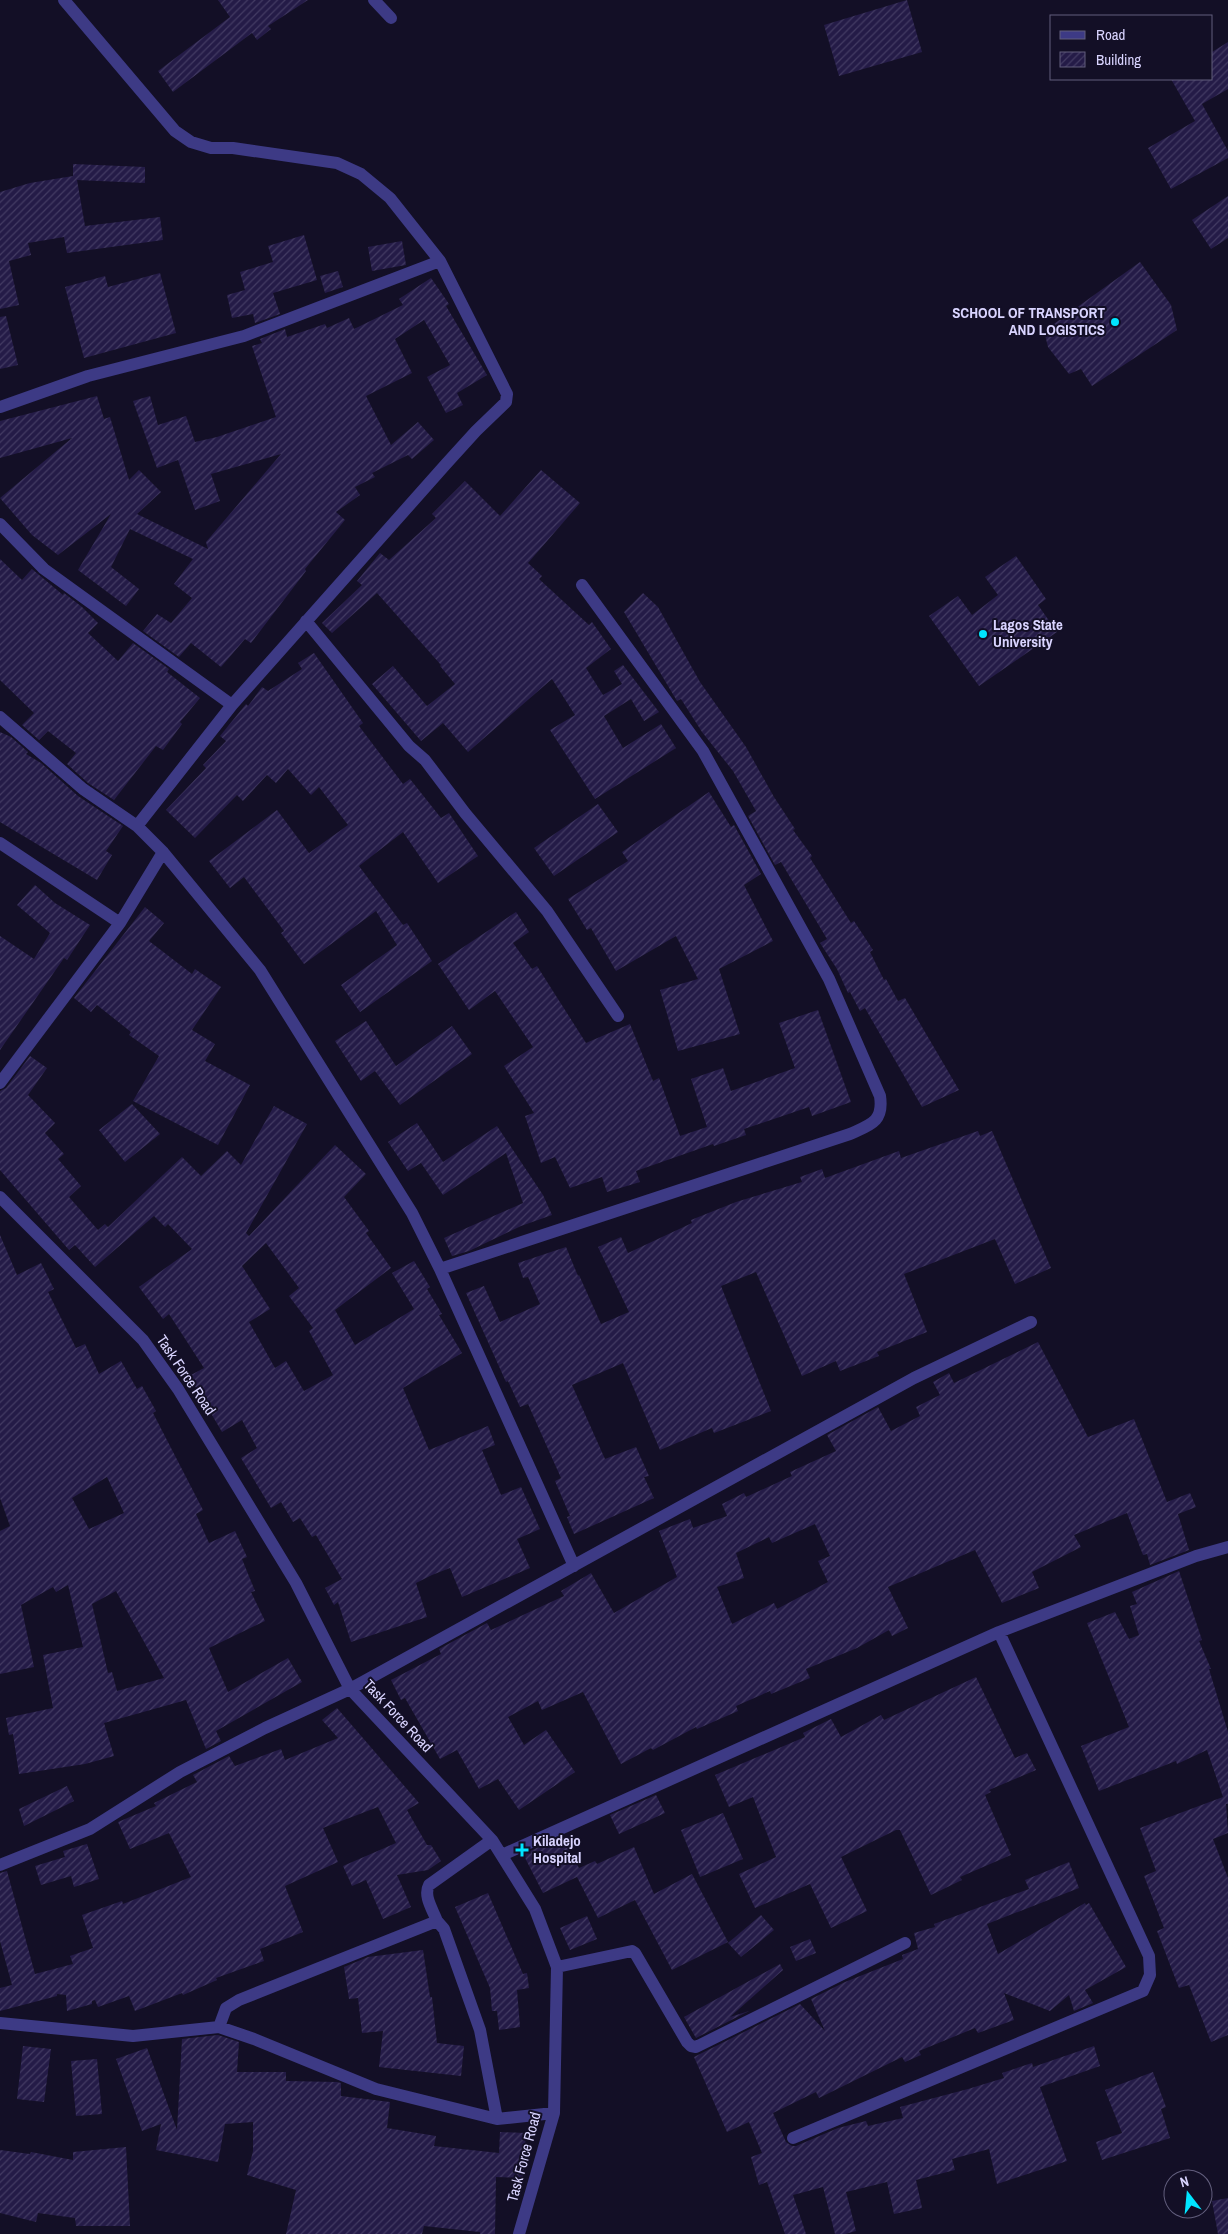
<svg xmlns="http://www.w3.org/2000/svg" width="1228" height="2234" font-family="'Archivo Narrow',sans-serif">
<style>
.building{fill:url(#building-hatch);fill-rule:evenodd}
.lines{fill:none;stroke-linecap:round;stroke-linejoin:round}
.minor{stroke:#3d3a85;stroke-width:12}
.poi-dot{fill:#00e5ff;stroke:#130f26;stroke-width:2}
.labels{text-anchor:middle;stroke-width:4;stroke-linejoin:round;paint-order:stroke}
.poi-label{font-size:15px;font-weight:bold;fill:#d9d4ff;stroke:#130f26;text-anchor:start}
.street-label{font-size:15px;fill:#d9d4ff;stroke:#130f26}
</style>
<defs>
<pattern id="building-hatch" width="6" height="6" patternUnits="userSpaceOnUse" patternTransform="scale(1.25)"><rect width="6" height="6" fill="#241b47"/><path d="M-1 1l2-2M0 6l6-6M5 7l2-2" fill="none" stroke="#433b63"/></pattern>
</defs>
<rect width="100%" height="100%" fill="#130f26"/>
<!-- building -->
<path class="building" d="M218,0h90l-40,26 3,3 -14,11 -5,-7 -79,59 -15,-21 72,-54z
M907,0l15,52 -83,24 -15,-51z
M1228,42v47l-26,15 26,47v7l-57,31 -23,-41 47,-27 -24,-42h41v-27z
M73,164l72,3v16l-68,-3 8,46 75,-9 3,23 -96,13 -3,-16 -36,6 3,12 -22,6 10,44 -19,4v-117l30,-9 43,-7z
M1228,196v42l-17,11 -19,-29z
M304,235l13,45 -44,13 7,21 -25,9 -2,-9 -21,4 -5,-23 18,-5 -5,-18 33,-10 -5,-16z
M402,241l4,24 -34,6 -4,-24z
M1140,262l31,43 6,25 -85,56 -11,-17 -12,5 -21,-27 -4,-16z
M338,271l5,16 -18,6 -5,-17z
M160,273l16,60 -92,25 -19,-71 40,-11 3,11z
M431,278l18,26 -3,2 41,69 -30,18 6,12 -17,8 -19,-36 23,-12 -26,-45 -29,19 17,34 -46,23 25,49 27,-23 16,18 -22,19 -4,-4 -36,18 3,4 -20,10 5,8 -24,17 9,8 -40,49 1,2 -55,72 -6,-4 -24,28 -30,-24 -12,14 -36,-26 14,-17 14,9 21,-25 -18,-14 19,-25 -63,-30 -19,38 28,22 -13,17 -48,-36 33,-56 -53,41 -26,-20 -32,-37 72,-60 -72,20v-37l97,-25 7,23 6,-2 19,63 10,-10 22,22 -24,22 71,35 -2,-7 75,-88 -70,20 9,27 -25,9 -17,-50 -21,8 -24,-67 17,-5 8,29 28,-9 9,26 22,-5 59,-20 -24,-71 10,-3 -2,-4 25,-10 2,8 38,-13 2,4 22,-10 5,11 49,-24 -4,-6z
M6,316l12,49 -18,4v-52z
M541,470l39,33 -52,60 14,13 -3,3 50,46 3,-3 19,27 -25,19 17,27 19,-11 -8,-13 9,-6 36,47 -15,9 -13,-22 -27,17 19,32 38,-24 15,24 -81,51 -45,-69 25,-15 -23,-36 -84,73 -25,-29 -22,18 -49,-57 21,-18 34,40 28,-22 -15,-18 1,-1 -64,-72 -45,40 -10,-10 40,-38 -5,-4 23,-28 9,7 47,-42 -4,-4 33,-33 35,35z
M1016,556l30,43 -8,6 19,27 -78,54 -50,-70 29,-20 14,19 26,-20 -13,-18z
M0,559l22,21 10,-11 31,26 1,-2 18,14 16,16 -10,10 30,28 15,-18 36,26 -2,3 33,26 -20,24 2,2 -19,26 -7,-4 -42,54 -26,-17 -21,-19 9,-11 -28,-22 -9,9 -17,-15 12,-12 -34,-33z
M643,593l15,14 42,75 46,65 28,50 21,32 -2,1 19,26 -2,2 41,65 3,-2 19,29 -3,2 14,28 2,-1 12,22 7,-3 54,92 -37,17 -57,-99 -5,3 -10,-19 -2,1 -11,-24 -17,-26 7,-4 -46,-77 -6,3 -27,-49 8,-5 -23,-40 -31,-39 -21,-33 -4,2 -53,-89z
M314,653l49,70 -4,3 44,58 7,-5 31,39 8,-5 29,43 -40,27 -35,-51 -44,34 44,59 4,-2 25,38 -72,51 -19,-27 56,-40 -21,-34 -72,53 -23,-31 3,-2 -40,-54 -14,11 -21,-27 68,-51 32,43 39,-28 -29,-38 -8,8 -23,-26 -12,14 -9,-8 -24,26 -6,-6 -42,43 -29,-28 40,-42 -3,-3 23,-24 -6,-5 26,-32 2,2 14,-19 6,4 34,-22 -4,-6z
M0,732l11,5 17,15 -2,2 15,9 37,33 45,30 -17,25 6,4 -15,25 -97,-58z
M709,792l22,35 3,-2 27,49 -17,11 29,56 -54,28 21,65 -62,17 -18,-61 38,-11 -22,-43 -60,35 -25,-43 -4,2 -19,-31 60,-38 -6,-9z
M598,804l20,28 -64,44 -20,-28z
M35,885l20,18 35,22 -23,35 -3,-2 -64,92v-114l34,23 16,-26 -33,-28z
M145,907l19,16 -15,18 43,33 3,-5 26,18 -29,43 23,14 -10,17 45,24 -32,60 -85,-44 26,-45 -30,-21 2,-3 -34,-27 -6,7 -17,-14z
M516,912l13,20 -16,11 19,26 5,-3 49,77 44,-19 23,57 6,-3 21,58 27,-9 -16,-48 32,-11 8,23 64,-23 -16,-45 39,-13 33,92 -39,14 -3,-9 -65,22 2,6 -32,11 -1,-2 -77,27 4,11 -33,10 -5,-15 -32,11 -15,-31 -14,6 -16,-47 9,-3 -30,-47 29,-19 -38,-56 -26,19 -31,-46z
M366,1021l30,45 56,-40 20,28 -72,51 -25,-34 -14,10 -26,-40z
M30,1056l17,12 -19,27 27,28 -10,10 19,21 -6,5 23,27 -12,11 29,33 7,-6 3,3 74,-70 19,19 26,-25 14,14 33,-59 33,18 -61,109 3,3 86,-91 31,29 -22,23 25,34 -3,2 25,35 -56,42 20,35 59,-36 -22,-36 22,-12 16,26 -3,2 15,25 -3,1 23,38 -59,35 26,62 59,-24 7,19 -13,5 19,45 20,-8 19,42 -23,10 13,29 -68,29 -12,-29 -18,7 -16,8 11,34 -76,25 -13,-40 -4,3 -9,-17 17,-9 -26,-44 -4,2 -12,-19 -7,4 -12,-20 -10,6 -30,-50 16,-10 -15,-28 -20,12 -33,-56 15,-8 -35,-54 -6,5 -24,-32 53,-38 -24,-25 -3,3 -11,-11 -59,51 -20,-22 -6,5 -69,-80v-79l6,-3zM266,1243l33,45 -10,8 24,32 -4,3 24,44 -29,16 -18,-30 -11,7 -26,-46 21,-13 -28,-43z
M132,1104l28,30 -35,28 -26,-32z
M417,1123l26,39 54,-36 46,69 9,20 -31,11 -52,25 -17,5 -8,-18 79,-35 -17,-50 -63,42 -22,-32 -13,8 -20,-29z
M978,1131l2,5 12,-5 59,137 -36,16 -20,-45 -91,35 23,58 -50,20 2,4 -39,15 -4,-10 -34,15 -46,-104 -35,14 50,125 -57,22 -2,-5 -52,22 -37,-87 -51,22 33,74 31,-12 13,29 -5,1 10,21 -80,36 -7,-17 3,-1 -15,-35 6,-3 -33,-74 -8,3 -12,-26 -2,1 -40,-89 18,-7 16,36 40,-18 -12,-27 -5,1 -5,-15 48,-16 12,29 1,-1 22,49 28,-12 -31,-65 23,-10 7,16 64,-30 -1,-3 45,-18 66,-20 -2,-5 22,-8 3,9 74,-27 2,7z
M0,1235l17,40 24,-12 13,26 -6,3 28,56 9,-4 14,30 22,-13 16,28 5,-3 14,25 -3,2 50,97 -7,4 13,29 26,-12 12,26 -5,2 13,32 -4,1 14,29 -56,27 19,44 60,-34 14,24 -86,49 5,10 -15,8 -20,-49 -82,23 10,33 -29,8 -66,10 -6,-40 -4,1 -3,-17 47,-10 -10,-53 40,-8 -15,-62 -12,7 -3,-5 -32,18 13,62 -34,7v-143l10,-5 -10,-28zM107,1477l17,36 -35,16 -17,-31zM116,1591l48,87 -47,13 -5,-19 -4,1 -16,-69z
M1038,1342l50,95 46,-18 33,83 23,-9 6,14 -18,7 11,36 -39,15 -3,-11 -4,1 -16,-42 -53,22 7,12 -49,25 7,16 -37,15 -27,-53 -87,37 20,41 -16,8 -3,-6 -32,18 -51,21 4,9 -39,16 -1,-3 -34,15 2,5 -41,18 -1,-2 -43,23 -2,-2 -30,16 -38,-72 -41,18 -4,-9 -30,16 16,28 22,-15 29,42 -56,38 -21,-31 -19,10 -22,-39 -17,9 -35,-61 -4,2 -10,-20 50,-26 -2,-5 48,-26 4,7 73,-34 -3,-5 30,-18 23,40 63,-36 -18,-46 31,-12 3,9 34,-12 -5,-12 22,-11 2,4 46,-21 -2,-4 46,-21 -9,-16 51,-28 13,24 29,-15 -4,-9 24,-12 -7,-13 16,-9 5,10zM815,1524l15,32 -12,5 10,21 -51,27 -3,-6 -42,21 -15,-37 27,-9 -8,-25 33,-16 3,6z
M1179,1571l23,69 -3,1 12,28h-2l19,63v72h-2l2,29 -15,6 15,39v157l-17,7 -22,-57 -10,3 -22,-57 7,-3 -20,-52 12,-5 -16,-43 83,-31 -16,-47 -30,14 -1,-3 -77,30 -18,-45 48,-19 -42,-104 28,-11 14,27 10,-4 -9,-29 7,-2 -5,-12z
M976,1677l39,81 12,-5 9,17 -47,20 2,2 -6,3 26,60 -51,22 2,3 -31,15 -31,-65h-4l-55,27 26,54 -36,17 -21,-44 -55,24 -16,-34 37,-17 -23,-60 -24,10 -14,-32 90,-38 -2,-4 28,-14 10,18 40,-22 3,5z
M337,1708l82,95 -12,7 20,35h4l10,16 -13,9 -31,5 14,32 -28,12 -17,-39 -14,6 -9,-20 53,-23 -18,-36 -55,21 15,34 -53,24 18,46 -43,17 4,12 -48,17 1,2 -34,15 -1,-2 -47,18 -6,-15 -31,11 -3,-7 -3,1v3l-25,7 -1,-16 -9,-1v2l-57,15v-23l12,-3 -12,-44v-68l7,-2 28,103 38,-10 -3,-8 23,-8 -11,-33 40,-14 1,3 68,-27 -22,-44 -39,16 -12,-27 38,-16 -2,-3 43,-21 -4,-7 36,-19 6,10 46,-17 4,11 53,-22 -16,-18z
M67,1786l7,15 -50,25 -5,-17z
M656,1795l9,18 -46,21 -9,-19z
M723,1813l20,46 -43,18 -19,-47z
M562,1837l17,31 16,-7 2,3 37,-17 20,47 38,-20 36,68 -56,28 -37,-70 -37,18 -21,-41 -34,16 -20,-39z
M87,1844l12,35 -25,8 -3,-11 -30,9 -6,-19 30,-9 -2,-6z
M1069,1862l10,26 -92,36 11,30 87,-51 1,2 3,-2 37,64 -41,23 8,13 -19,8 -5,-16 -19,16 -46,-18 10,27 -36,13 -3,-5 -56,23 2,4 -16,7 -3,-5 -83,41 -3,-6 -43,21 13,29 6,4h4l42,-18 28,-7 2,5 35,-8 -3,-11 68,-18 36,-11 -2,-5 30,-10 1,4 61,-21 6,20 -60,21 27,74 -70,23 -8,-35 -37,10 3,11 -39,10 6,28 -28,6 -7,-32 -41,10 10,39 -11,3h-10l-12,-47 -30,8 13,39h-21l-18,-52 -8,3 -8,-28 11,-4 -13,-31 -22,10 -33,-75 106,-53 25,27 -14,-32 34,-17 58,-23 -1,-4 16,-6 -4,-16 21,-6 -1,-3 95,-35 -4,-9z
M488,1893l35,81 4,-1 2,15 -12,2 3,37 -21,3 -2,-19h-5l-2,-23 -35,-81z
M761,1915l13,15 -33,27 -13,-14z
M587,1916l10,23 -27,11 -10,-22z
M810,1939l6,14 -20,8 -6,-14z
M423,1950l7,47h2l5,46 27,3 -3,30 -82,-9 4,-36 -21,2 -4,-35 -9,1 -5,-32 24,-10z
M780,1964l3,6 -53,47 19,-6 -53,27 -12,-21z
M218,2035l21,7 -2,30h49v9l51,1 4,1v13l49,6 -3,26 49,8 -2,10 65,7 1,-21 26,1 -3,45 -27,-1 -1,57h-15v-2l-56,-6 -2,8h-136l10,-44 -49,-15 6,-24v-29l-28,2 -7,38 -62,-12 5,-26 -19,7 -26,-72 31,-11 30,82 5,-91z
M23,2046l28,3 -7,53 -27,-3z
M97,2059l5,55 -26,2 -5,-55z
M1153,2072l13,35 -5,2 9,29 -68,22 -6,-18 26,-9 -17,-43z
M126,2147l4,79h-54l-1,-8 -37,-5 -2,9 -36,-9v-63l30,4 1,-2 42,8v-8z
M1228,2198v36h-10l-6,-33z"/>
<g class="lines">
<!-- minor -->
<path class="minor" d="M64,0l111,131 16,11 20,6h22l104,15 24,11 29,24 50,63 67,133 -1,8 -30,29 -30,33 -214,241 -95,121
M374,0l17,18
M0,407l88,-31 156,-40 196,-75
M0,524l44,45 188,136
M306,621l103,125 16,14 40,53 82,98 71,105
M0,717l83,72 54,37 26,26 97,118 152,243 28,56 134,297
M0,843l120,80
M0,1083l120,-160 43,-71
M0,1197l143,143 35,49 118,194 54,106 142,151 43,69 22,58 -3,146 -35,121
M440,1269l410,-135c20,-9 34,-12 30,-38l-51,-117 -126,-228 -121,-166
M502,1855l497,-223 197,-76 32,-9
M0,1865l90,-36 90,-57 85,-44 85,-39 564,-311 117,-56
M437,1921c-4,-11 -14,-25 -8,-36l63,-45
M557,1967l75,-16 3,2 52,89 4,4 5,1 209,-104
M0,2023l133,13 86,-9 7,-19 13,-8 198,-79 7,8 36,101 17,89
M219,2027l35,12 122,50 121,30 57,-6
M793,2138l350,-147 7,-16 -1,-19 -150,-324"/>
</g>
<!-- markers -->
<g class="poi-dot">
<circle cx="1115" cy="322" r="5"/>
<circle cx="983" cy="634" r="5"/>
<path d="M519.5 1842.5h5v5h5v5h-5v5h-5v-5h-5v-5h5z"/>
</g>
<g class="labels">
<!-- poi labels -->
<g class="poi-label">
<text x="1105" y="318" text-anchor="end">SCHOOL OF TRANSPORT<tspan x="1105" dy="17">AND LOGISTICS</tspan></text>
<text x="993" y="630">Lagos State<tspan x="993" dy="17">University</tspan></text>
<text x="533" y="1846">Kiladejo<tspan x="533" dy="17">Hospital</tspan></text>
</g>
<!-- street labels -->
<g class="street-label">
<text transform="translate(186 1375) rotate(56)" y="5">Task Force Road</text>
<text transform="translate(398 1716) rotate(47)" y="5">Task Force Road</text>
<text transform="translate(524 2157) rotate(-75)" y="5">Task Force Road</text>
</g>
</g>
<!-- legend -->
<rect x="1050" y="15" width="162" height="65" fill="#130f26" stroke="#625e7d"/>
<rect x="1060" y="31" width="25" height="8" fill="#3d3a85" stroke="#625e7d"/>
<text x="1096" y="40" font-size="15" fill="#d9d4ff">Road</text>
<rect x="1060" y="52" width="25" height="15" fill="url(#building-hatch)" stroke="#625e7d"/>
<text x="1096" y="65" font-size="15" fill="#d9d4ff">Building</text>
<!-- north arrow -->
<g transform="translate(1188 2194) rotate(344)"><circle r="24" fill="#130f26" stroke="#625e7d"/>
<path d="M0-4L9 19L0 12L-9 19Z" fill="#00e5ff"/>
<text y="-8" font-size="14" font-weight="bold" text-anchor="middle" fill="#d9d4ff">N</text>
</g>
</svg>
